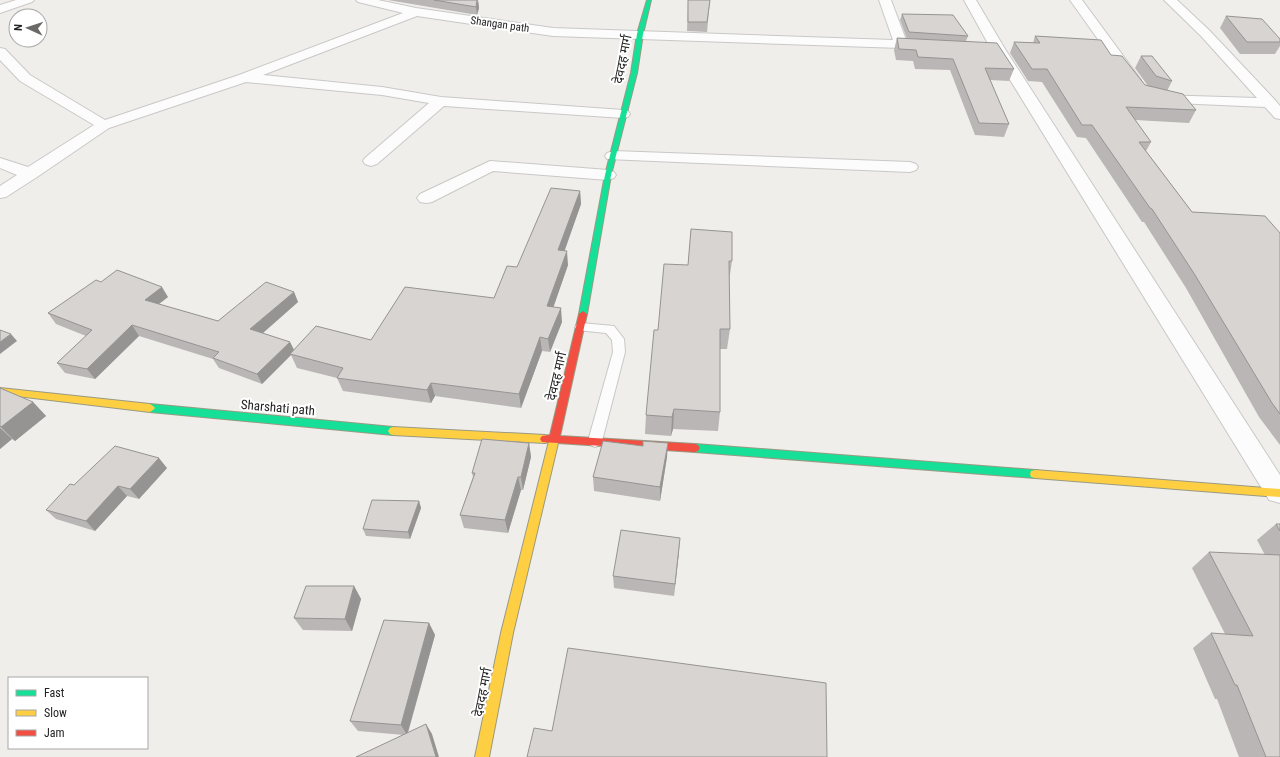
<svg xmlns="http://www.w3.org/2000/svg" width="1280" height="757" font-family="'Roboto Condensed','Noto Sans Devanagari',sans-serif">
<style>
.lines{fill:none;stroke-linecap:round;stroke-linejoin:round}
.lane-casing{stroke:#c9c8c7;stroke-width:2}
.street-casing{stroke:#c9c8c7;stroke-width:2}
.fast-casing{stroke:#999a82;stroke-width:2}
.slow-casing{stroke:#999a82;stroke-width:2}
.jam-casing{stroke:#999a82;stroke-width:2}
.lane{fill:#fdfcfc;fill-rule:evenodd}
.street{fill:#fdfcfc;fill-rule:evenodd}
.fast{fill:#16e098;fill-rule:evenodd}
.slow{fill:#ffcf43;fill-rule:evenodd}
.jam{fill:#f24e42;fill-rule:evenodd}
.wall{fill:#b9b6b5}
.shaded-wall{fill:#969493}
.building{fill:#d7d4d2;stroke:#969493}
.labels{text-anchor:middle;stroke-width:4;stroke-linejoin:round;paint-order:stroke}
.far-street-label{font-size:11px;fill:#222;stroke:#fff}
.street-label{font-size:13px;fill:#222;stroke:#fff}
</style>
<rect width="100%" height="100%" fill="#f0eeeb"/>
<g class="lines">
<defs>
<path id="lane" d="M581,323l33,3 10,13 1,13 -23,89 -2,4 -5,2 -5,-2 -2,-4 25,-89 -1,-12 -6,-7 -29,-3 -2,-3 2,-3z"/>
<path id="street" d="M16,0h18l-2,2 -32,11v-8z
M356,0h22l38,8 137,20 340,12 -14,-40h12l15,40 14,1 1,3 -6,4h-14l-348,-12 -136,-20 -154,59 119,12 59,10 182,13 5,1 2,3 -2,3 -5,1 -179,-12 -67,58 -6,2 -6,-2 -2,-3 2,-3 64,-55 -47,-8 -136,-13 -137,46 -72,49 -31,20 -6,1v-12l17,-11 -17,-7v-10l28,9 66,-42 -74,-44 -20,-21v-12l5,1 25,26 75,45 134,-45 164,-62 -45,-11z
M964,0h12l29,49 275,426v28l-11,-3 -278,-451z
M1070,0h12l59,80 -2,3h-10z
M1164,0h13l32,30 66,70 5,6v13l-5,-1 -10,-11 -112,-5 -2,-3 2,-3 5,-1 99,3 -56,-62z
M613,151l297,11 6,2 2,3 -2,3 -6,2 -303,-13 -2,-3 2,-3z
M490,161l118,9 6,2 2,3 -2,3 -6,2 -115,-9 -61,31 -6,1 -6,-1 -3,-4 3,-4z"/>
<path id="fast" d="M647,0h4l-8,34 -6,39 -26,102 -24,139 -4,3 -4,-3 26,-139 26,-102 6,-39z
M150,404l243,23 3,1 2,3 -2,3 -3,1 -243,-23 -3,-2 -2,-2 2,-2z
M695,444l340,26 4,1 1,3 -1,3 -4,1 -340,-26 -3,-1 -2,-3 2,-3z"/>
<path id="slow" d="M0,388l150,16 3,2 2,2 -2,2 -3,2 -150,-18z
M393,427l152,8 5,3 4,-3 3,1 2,3 -46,194 -24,124h-14l26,-124 48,-192 -4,2 -152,-8 -3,-1 -2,-3 2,-3z
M1035,470l245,19v8l-245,-19 -4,-1 -1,-3 1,-3z"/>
<path id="jam" d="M583,311l4,3 -27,122 135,8 3,1 2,3 -2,3 -3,1 -153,-10 -2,-3 2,-3 8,-1 29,-121z"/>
</defs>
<!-- lane casing -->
<use href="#lane" class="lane-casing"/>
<!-- street casing -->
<use href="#street" class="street-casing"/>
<!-- fast casing -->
<use href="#fast" class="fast-casing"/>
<!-- slow casing -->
<use href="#slow" class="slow-casing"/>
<!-- jam casing -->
<use href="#jam" class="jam-casing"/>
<!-- lane -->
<use href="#lane" class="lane"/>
<!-- street -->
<use href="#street" class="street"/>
<!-- fast -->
<use href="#fast" class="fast"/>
<!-- slow -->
<use href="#slow" class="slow"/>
<!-- jam -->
<use href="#jam" class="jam"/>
</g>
<!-- wall -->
<path class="wall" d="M388,0h90l1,8 -2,7z
M688,0h22l-3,32 -20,-1z
M902,14l66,22 -2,5 48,28 -5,12 -19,-1 19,44 -5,13 -29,-2 -25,-65 -35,-1 -2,-8 -17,-1 -2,-10 3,-12 31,2 -21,-1 -7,-19z
M1226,16l54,23v7l-5,8h-35l-20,-26z
M1035,36l76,19 34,30 3,1 -13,-18 6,-12 31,25 -5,10 29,19 -7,13 -54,-3 16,22 -5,9 46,61 88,21v212l-21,-28 -73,-129 -42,-66h-2l-56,-84 -9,-1 -35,-55 -14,-1 -18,-28 4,-11 19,1z
M580,191l1,13 -17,47 4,14 -15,42 9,15 -12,30 -8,-1 -21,57 -86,-12 -4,7 -88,-12 -6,-13 -40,-10 -6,-13 -29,29 -43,-16 -6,-9 -74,-23 -44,43 -30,-6 -8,-10 29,-27 -30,-12 -8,-11 53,-31 67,15 -9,7 59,17 76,-29 4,10 -35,31 27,9 4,8 77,-10 123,-42 23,-31z
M691,229l41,32 -3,20 1,48 -3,20h-7v63l-2,19 -45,-2 -2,7 -26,-2 1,-19 12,-85 30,-65z
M0,388l33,14 13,14 -31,25 -3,-2 -12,10z
M529,443l2,14 -8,33h-2l-13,43 -44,-5 -4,-13 13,-38 -1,-4z
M643,446l24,11 -7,44 -66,-10 -1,-14z
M167,468l-28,31 -12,-3 -32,35 -39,-12 -10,-9 28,-25z
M419,501l2,7 -11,31 -44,-3 -3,-7z
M1276,524h4v233h-41l-22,-58h-2l-22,-51 18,-15 14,1 -33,-66 17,-16 56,3 -8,-15z
M679,551l-5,45 -60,-8 -1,-12z
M354,586l7,13 -9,32 -49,-1 -9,-12z
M429,623l6,12 -27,98 24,1 -28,1 -46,-4 -8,-10z"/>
<!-- shaded-wall -->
<path class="shaded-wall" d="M478,0l1,8 -2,7 -1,-8z
M580,191l1,13 -21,60 -2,-14z
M567,251l1,14 -19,55 -2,-14z
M162,287l6,10 -17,13 -6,-10z
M294,292l4,10 -42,37 -6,-10z
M561,308l1,14 -12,30 -2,-13z
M132,325l7,11 -44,43 -8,-10z
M11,334l6,7 -17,13v-12z
M540,337l2,14 -21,57 -2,-14z
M290,342l5,10 -5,2 1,1 -29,29 -5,-10z
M431,383l4,13 -4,7 -4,-13z
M33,402l13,14 -31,25 -14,-14z
M674,409l-1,20 -2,7 1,-19z
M0,428l12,11 -12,10z
M529,443l2,14 -8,33 -2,-13z
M668,443l-1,14 -7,44v-14z
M159,458l8,10 -28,31 -9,-10z
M518,477l3,13 -13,43 -3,-13z
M118,486l9,10 -32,35 -9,-10z
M419,501l2,7 -11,31 -2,-7z
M680,538l-1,13 -5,45 1,-12z
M354,586l7,13 -9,32 -7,-12z
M429,623l6,12 -28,100 -6,-10z
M426,724l6,10 7,23h-3z"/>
<!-- building -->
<path class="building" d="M434,0h43l-1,7z
M688,0h22l-3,22h-19z
M902,14l51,1 15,21 -59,-4z
M1226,16l36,3 18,20v3h-33z
M1035,36l66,4 10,15 11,1 23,29 38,9 13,16 -70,-3 25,35h-12l53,70 73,4 15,17v181l-8,-11 -77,-128 -43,-66 -2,-1 -58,-83h-10l-35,-56h-15l-18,-27 26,1z
M897,38l100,5 17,26 -29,-1 24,56 -30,-1 -26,-64 -35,-2 -2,-7 -17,-1z
M1141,56h11l20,25 -16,-5z
M551,188l29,3 -22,59 9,1 -20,55 14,2 -13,31 -8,-2 -21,57 -88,-11 -4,7 -90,-12 6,-10 -53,-14 26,-28 55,14 34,-53 89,11 13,-32 10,1z
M691,229l41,3v29h-3l1,68h-10v83l-46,-3 -2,8 -26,-2 8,-85h4l6,-66 24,1z
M117,270l45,17 -17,13 73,21 48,-39 28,10 -44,37 40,13 -33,32 -44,-16 6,-6 -87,-27 -45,44 -30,-6 35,-33 -44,-17 48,-33 5,2z
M0,330l11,4 -11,8z
M0,388l33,14 -32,25 -1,-1z
M482,439l47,4 -8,34h-3l-13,43 -45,-5 15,-42h-3z
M603,441l40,5v-5l25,2 -8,44 -67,-10z
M115,446l44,12 -29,31 -12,-3 -32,35 -40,-11 24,-26 4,1z
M372,500l47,1 -11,31 -45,-3z
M1276,524h4v7z
M621,530l59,8 -5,46 -62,-8z
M1209,552l71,3v202h-14l-29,-72h-2l-24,-52 42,3z
M306,586h48l-9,33 -51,-1z
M384,620l45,3 -28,102 -51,-4z
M568,648l258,35 1,74h-300l7,-29 18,3z
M426,724l10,33h-80z"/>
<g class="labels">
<!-- far-street labels -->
<g class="far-street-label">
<text transform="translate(500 24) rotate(8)" y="4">Shangan path</text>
</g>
<!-- street labels -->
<g class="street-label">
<text transform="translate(622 59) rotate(-79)" y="5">देवदह मार्ग</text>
<text transform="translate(556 376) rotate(-77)" y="5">देवदह मार्ग</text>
<text transform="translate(278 407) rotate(5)" y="5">Sharshati path</text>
<text transform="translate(482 692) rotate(-79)" y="5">देवदह मार्ग</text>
</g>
</g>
<!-- legend -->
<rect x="8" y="677" width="140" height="72" fill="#ffffff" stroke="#a7a7a7"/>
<rect x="16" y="690" width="20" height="6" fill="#16e098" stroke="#a7a7a7"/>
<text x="44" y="697" font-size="12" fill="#222222">Fast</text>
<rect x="16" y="710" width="20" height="6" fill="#ffcf43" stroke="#a7a7a7"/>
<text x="44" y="717" font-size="12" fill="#222222">Slow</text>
<rect x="16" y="730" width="20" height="6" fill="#f24e42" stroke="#a7a7a7"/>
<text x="44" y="737" font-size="12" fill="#222222">Jam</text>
<!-- north arrow -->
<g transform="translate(28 28) rotate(273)"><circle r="19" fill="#ffffff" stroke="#a7a7a7"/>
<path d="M0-3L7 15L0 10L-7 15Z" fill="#6a6968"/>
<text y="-6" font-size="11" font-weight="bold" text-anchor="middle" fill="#222222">N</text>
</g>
</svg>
